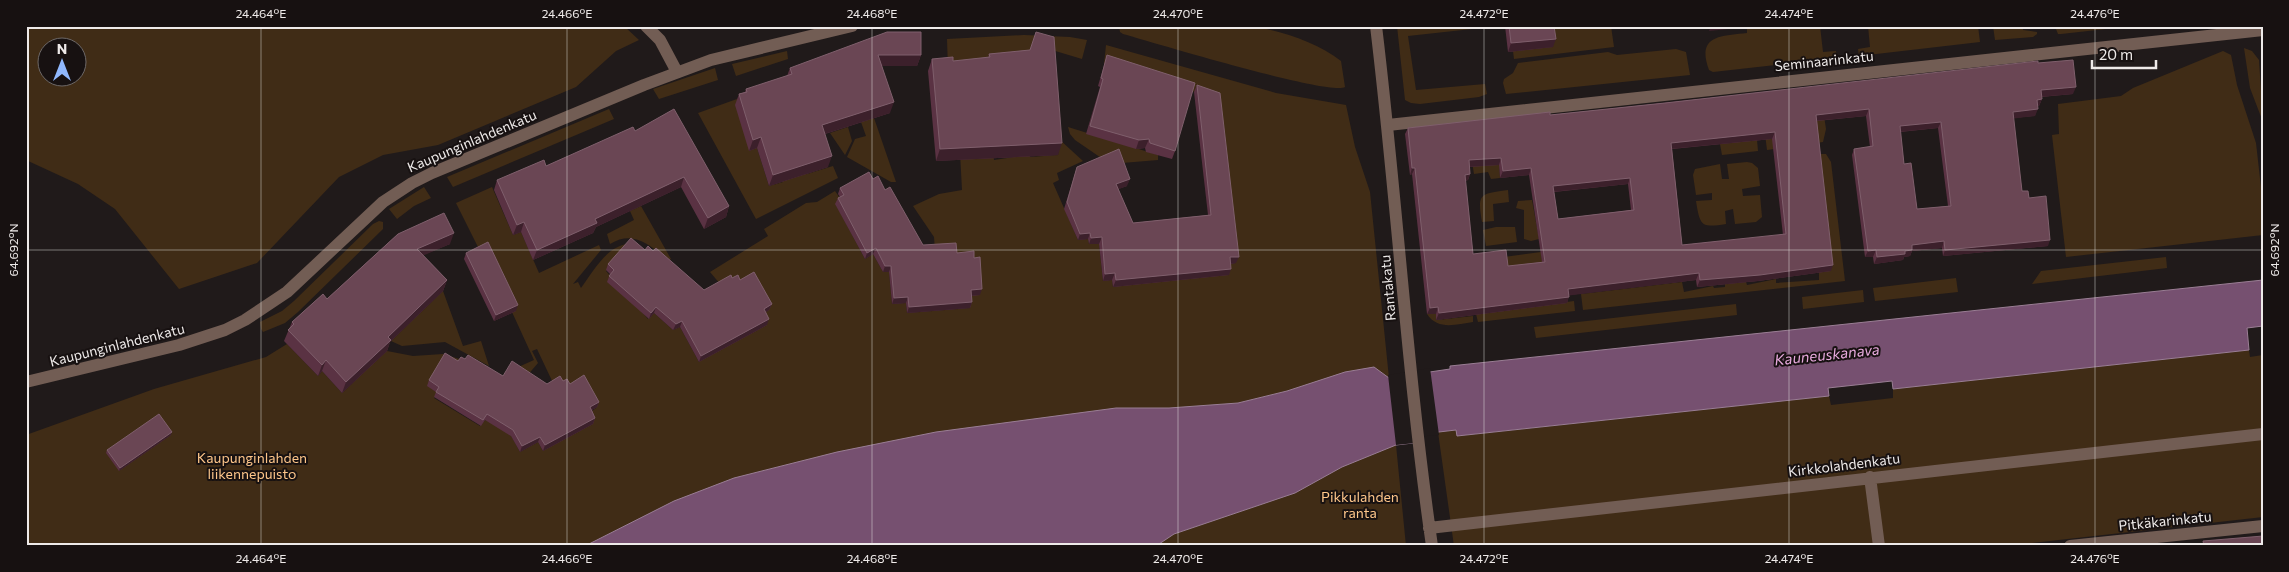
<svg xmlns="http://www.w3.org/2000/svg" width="2289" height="572" font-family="Commissioner,sans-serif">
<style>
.green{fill:#402c16;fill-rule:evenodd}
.water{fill:#765070;stroke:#9a7e94}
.pier{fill:#201a1a}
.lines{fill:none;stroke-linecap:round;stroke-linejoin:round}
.street{stroke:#725d54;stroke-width:12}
.wall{fill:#5a3243;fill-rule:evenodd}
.shaded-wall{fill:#3c202b}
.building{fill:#6a4654;stroke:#7f5f6c;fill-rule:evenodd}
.ticks{fill:none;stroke:#eeeae9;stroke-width:1;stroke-opacity:0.45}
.labels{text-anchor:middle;stroke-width:4;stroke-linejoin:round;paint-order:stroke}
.street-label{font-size:14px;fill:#eeeae9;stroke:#171111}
.park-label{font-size:14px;fill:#fec68a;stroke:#171111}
.water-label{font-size:15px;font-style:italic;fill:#e7a9dd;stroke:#171111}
.neatline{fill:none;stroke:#eeeae9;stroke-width:2}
.ticks-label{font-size:12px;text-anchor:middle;fill:#eeeae9}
</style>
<rect width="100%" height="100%" fill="#201a1a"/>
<!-- green -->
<path class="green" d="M26,26h598l15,14 -23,11 -40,36 -138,58 -55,10 -44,22 -82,86 -78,26 -64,-80 -37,-25 -52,-24zM48,48h30v30h-30z
M1119,26h134c30,6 64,16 88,35l4,26c-16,9 -193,-45 -222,-53l-3,-2z
M1397,26h75v3l-64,7 8,54 69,-6 2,10 -8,3 -59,7 -9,-1 -6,-3z
M1550,26h61l3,21 -100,12 -1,-8 39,-4z
M1757,26h63l3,26 13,-1 1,7 -124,14 -4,-2c-13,-35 12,-34 38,-37v-6z
M1868,26h110l2,16 -121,14 -1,-7 12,-2z
M1993,26h30v4l14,2v2l-4,3 -38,3z
M2060,26h73l-72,8h-3l-2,-5z
M1024,35l46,2 17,3 -5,19 -50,-15 -4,11 -39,62 5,43 20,-3 -1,-9 16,1 1,8 28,-2 2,-15 23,21 -26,12 2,7 -6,3 25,57 10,-1 1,5h10l4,37 9,-1 1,7 123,-24 -18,-164 -114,-35 2,-19 170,48 70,12 9,42 15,45 19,186 -102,13 -49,12 -69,5h-53l-442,93 -89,45h-559v-111l128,-46 112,-32 21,-13 31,32 4,-5 20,22 17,-16 -7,-8 20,-5 15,-13 26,5 30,-2 23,7 -32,37 46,28 5,-6 23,10 12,22 18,-10 5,9 54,-44 -29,-17 -14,-5 -17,-36 -5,2 6,12 -12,14 -10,-9 18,-8 -22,-48 3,-2 -35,-59 -24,-48 36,-16 21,48 8,-3 18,41 60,-28 2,5 -28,34 5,-2 3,6c12,-16 26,-43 48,-44l-23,27 42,48 6,-6 19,17 7,-3 19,35 22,-77 -11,-13 58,-36 -4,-7 42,-26 11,-1 18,-11 7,10 -6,4 29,54 8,-5 10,18h6l3,32 14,-1 1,10 63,-5 -35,-58 -1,-13 -21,-31 26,-12 23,-4 -5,-93 -9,-28 -1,-30z
M2244,48l8,3 7,9 4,62 -13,-34z
M1676,49l10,3 4,23 -184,19 -3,-11 1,-4 9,-6 5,-10 90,-11 9,3z
M787,51l1,8 -52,17 -4,-12z
M2223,51l8,4 6,30 19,58 7,62v30l-197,22 -14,-122 7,-1 -1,-30 63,-8 12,-8z
M715,68l3,12 -59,19 -6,-10z
M787,81l-30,67 12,38 14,-4 -3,-10 22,-15 5,17 26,-8 5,12 -82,41 -58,-106z
M1822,103l4,26 -3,13 -56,8 -2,-16z
M609,109l5,10 -161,68 -6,-10z
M874,118l22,64h-5l-44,-25 8,-18 11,-3 -5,-14z
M848,127l4,14 -7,14 -15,-22z
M1068,127l90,28v5l-48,4 -35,-24 -5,-6z
M1732,136l25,4 1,11 -36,4 -2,-11 12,-1z
M1818,154h8l5,8 14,119 -262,29 -2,-16 101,-12 2,10 29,-6 1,2 11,-1v-3l21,-2 1,3 29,-6v4l43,-3z
M1472,162h27l1,16 -9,1 -3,-7 -14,2z
M1747,162l5,1 6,5 2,18 -18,3 1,7 17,-1 2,22 -6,5 -21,2 -2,-15 -8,2 1,13c-25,4 -26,2 -30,-23l16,-1v-7l-16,2 -3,-20 2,-6 25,-5 2,15h7l-2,-15z
M424,187l7,11 -17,8 -17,13 -8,-10z
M1508,190l1,12 -16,2 1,17 -12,1c-5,-29 -2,-28 26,-32z
M1532,200l7,39 -8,2 -7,-2v-29l-8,-2 2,-7z
M641,206l30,53 -2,1c-19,-14 -35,-31 -59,-16l-3,-10 27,-14 -4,-9z
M379,221l4,1v7l-85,83 -13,11 -22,9 -2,-3 -1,-7 22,-11 12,-10 79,-77z
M1496,227h19l2,15 -31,4 -3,-16z
M1541,252l2,16 -37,4 -2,-15z
M2166,257l1,11 -135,16 9,-13z
M1956,278l2,14 -83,9 -2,-13z
M1863,290l1,12 -61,7 -1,-12z
M443,291l20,55 18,-5 8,25 -44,-24 -43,4 -11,-5z
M1574,301l1,10 -97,11 -2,-8z
M1736,304l1,11 -201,23 -2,-11z
M1427,314h9l1,6 36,-4v6c-16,2 -35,9 -46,-8z
M2249,350l1,7 13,-2v162l-258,29h-551l-16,-114 19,-2 1,6 371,-40 2,9 62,-7v-9z
M1396,445l10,101h-250l18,-12 121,-41 47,-26z"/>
<!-- water -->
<path class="water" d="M2263,280v46l-16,2 2,22 -356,39 -1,-8 -64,7 1,8 -372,40 -1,-6 -43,5v8l-17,2 -54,22 -47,26 -121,41 -18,12h-571l89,-45 60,-23 103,-26 99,-20 180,-24h53l69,-5 49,-12 58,-19 29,-5 15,11 61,-9v-3z"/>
<!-- pier -->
<path class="pier" d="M1430,368l9,67 -24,2v6l-19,2 -8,-70z"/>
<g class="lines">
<!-- street -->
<path class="street" d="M646,26l14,14 17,32
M1376,26c21,173 31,347 56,520
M1388,125l875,-95
M26,382l153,-37 46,-15 20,-10 42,-28 96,-90 29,-19 20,-10 212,-88 67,-25 141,-34
M1870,477l9,69
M1429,528l834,-94
M2070,546l193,-20"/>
</g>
<!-- wall -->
<path class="wall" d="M1505,26h49l-1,21 -45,5z
M1036,32l22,123 -122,6 -8,-90 4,-12 21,2 35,-3 1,-4 41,-4z
M921,55l-4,11h-35l8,47 -65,21 3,33 -59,19 -12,-38 -8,3 -14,-46 4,-11 6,-2 1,-3 41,-13 3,-8z
M1107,55l68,96 -3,8 -26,-7 -1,-4 -9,1 -50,-15 14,-47 -2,-1z
M2038,63l35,31 -32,3 1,2 -3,7h-2l-2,10 -22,2 9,73 7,7 19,48 -105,10 -1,-8 -30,3 -2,5 -6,1 -1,3 -29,4 -1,-7h-8l-13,-102 2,-6 16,-2 -4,-31 -49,5 14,150 -73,10 -61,6 -1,-7 -127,15 -2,8 -131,17v-6h-9l-15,-140 -2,1 -5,-41 3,-6 142,-13zM1938,128l10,78 -31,3 -13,-45 -4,-32zM1772,139l11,96 -101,10 -10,-96zM1499,165l1,13 29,-3 13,87 -34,4 -35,-12 -8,-73 3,-1 2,-6v-7zM1628,184l3,26 -73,9 -4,-27z
M1197,85l39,178 -6,1 -1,11 -116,12 -1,-7 -9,1 -4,-37h-10l-1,-5 -10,1 -14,-31 13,-42 50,19 -9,3 15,34 75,-8 -14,-123z
M635,131l94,75 -3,11 -22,12 -23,-42 -85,40 -3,6 -60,27 -12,-28 -8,3 -19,-45 3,-10 49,-14z
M873,179l12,11 38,55 34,8 23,42 -8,1v6l-2,6 -63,5 -1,-10 -14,1 -3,-32h-6l-10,-18 -8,5 -30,-55 3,-6 2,-1 -2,-3 2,-6z
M398,234l52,10 -27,11 24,25 -4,11 -53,51 -3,9 -45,42 -20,-22 -4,5 -34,-35 8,-19 35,-23z
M645,250l59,40 28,-12 8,2 32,24 -3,6 -3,2 1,13 -68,37 -19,-35 -7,3 -19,-17 -5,6 -42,-37 3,-8 -4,-4 2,-6z
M466,253l50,58 -22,10 -30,-62z
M465,359l38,17 44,8 16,-3 7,3 29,18 -2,5 -5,3 3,8 -2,6 -50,27 -5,-9 -18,10 -9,-16 -26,-16 -4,6 -47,-29 2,-5 -9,-6 2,-6 29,-19z
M171,435l-52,36 -13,-18 1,-3z"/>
<!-- shaded-wall -->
<path class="shaded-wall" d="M1711,26h46l-48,5z
M1556,39l-3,8 -45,5 3,-9z
M878,55h43l-4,11h-43z
M2076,87l-3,7 -35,3 3,-7z
M2042,99l-3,7h-5l3,-6z
M894,102l-4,11 -72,23 4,-11z
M1869,109l-3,7 -52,5 2,-6z
M2038,109l-3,7 -25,3 3,-7z
M1941,122l-3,6 -41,4 3,-6z
M1775,132l-3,7 -103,10 2,-6z
M761,137l-4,11 -8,3 4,-11z
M1149,139l-4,9 -9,1 3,-9z
M1062,143l-4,12 -122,6 4,-12z
M832,156l-4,11 -59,19 4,-11z
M1501,158l-2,7 -32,2 2,-7z
M1412,168h3l-3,6 -2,1z
M1531,168l-2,7 -29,3 3,-7z
M1470,174l-2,6 -6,1 3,-6z
M684,177l-3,10 -85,40 -3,6 -60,27 4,-10 58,-31z
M1630,178l-2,6 -77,8 2,-6z
M1130,179l-3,7 -13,5 2,-7z
M729,206l-3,11 -22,12 4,-11z
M524,222l-3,10 -8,3 4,-10z
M454,233l-4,11 -37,16 4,-11z
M1090,233l-2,6 -10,1 2,-6z
M1102,237l-3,7h-10l2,-6z
M2050,240l-2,6 -105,10 2,-6z
M1944,241l-2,7 -30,3 -2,5 -6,1 -1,3 -29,4 3,-7 28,-6 7,-6z
M876,248l-3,6 -8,5 2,-6z
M1876,250l-3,7h-8l3,-6z
M1230,257h9l-3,6 -9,1z
M1833,265l-2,6 -73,10 -61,6 3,-7z
M885,266h6l-2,6h-6z
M1231,269l-2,6 -116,12 3,-7z
M1115,273l-3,7 -9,1 2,-7z
M1699,273l-3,7 -131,16 3,-7z
M447,280l-4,11 -53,51 -3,9 -45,42 4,-11 42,-45z
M982,289l-2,6 -11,1 2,-6z
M908,297l-2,6 -14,1 2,-6z
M1569,297l-2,6 -131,17 3,-7z
M972,302l-2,6 -63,5 2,-6z
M772,304l-3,6 -7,5 2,-6z
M518,305l-2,6 -22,10 2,-6z
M656,307l-2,6 -5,6 2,-6z
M1438,307l-2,7h-9l3,-6z
M769,319l-2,6 -68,37 2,-6z
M682,321l-2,6 -7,3 3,-6z
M326,360l-4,11 -4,5 4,-11z
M599,402l-2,5 -10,6 3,-6z
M595,418l-2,6 -50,27 2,-6z
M172,432l-1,3 -52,36 1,-3z
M540,437l-2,5 -18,10 2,-6z"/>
<!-- building -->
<path class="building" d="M1509,26h45l2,13 -45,4z
M887,32h34v23h-43l16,47 -72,23 10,31 -59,19 -12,-38 -8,3 -14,-46 8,-2 -1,-3 46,-15 -2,-6z
M1036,32l18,5 8,106 -122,6 -8,-90 21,-2v4l37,-4 -1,-3 41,-4z
M1107,55l88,28 -20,68 -25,-8 -1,-4 -10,1 -49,-14 13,-47 -2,-1z
M2073,60l3,27 -35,3 1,9 -5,1 1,9 -25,3 9,79h6l1,7 17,-2 4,44 -105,10 -1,-9 -32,4v5l-7,1v3l-28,3 -1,-7 -8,1 -14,-102 19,-3 -4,-37 -53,6 17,150 -73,10 -60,5 -1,-7 -131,16 1,8 -130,16 -1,-6 -8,1 -15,-140h-3l-4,-40 142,-16v3l115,-12 373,-42v2zM1941,122l10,84 -34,3 -6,-46 -7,1 -4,-38zM1775,132l11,102 -104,11 -11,-102zM1501,158l2,13 28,-3 14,94 -37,4 -2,-16 -33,4 -8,-79 5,-1 -1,-14zM1630,178l4,32 -76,9 -5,-33z
M1197,85l23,8 19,164h-9l1,12 -115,11 -1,-7 -10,1 -3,-37 -11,1 -1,-5 -10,1 -13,-32 10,-35 42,-18 11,30 -14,5 17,39 78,-8z
M674,109l55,97 -21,12 -24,-41 -89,42 2,4 -60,27 -13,-28 -7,3 -20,-45 47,-20 2,6 87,-39 2,4z
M869,172l4,7 5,-3 7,14 5,-3 33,58 33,-2 1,10 17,-2v7l6,-1 2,32 -11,1 1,12 -63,5 -1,-10 -14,1 -3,-32h-6l-9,-18 -9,5 -29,-55 6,-3 -4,-7z
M444,213l10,20 -37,16 30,31 -59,57 3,3 -45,42 -20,-22 -4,5 -34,-35 6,-6 -2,-2 31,-28 4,5 71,-65z
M631,238l14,12 3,-4 5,5 3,-3 48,42 27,-15 1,3 6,-3 2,5 14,-8 18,32 -8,5 5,10 -68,37 -19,-35 -6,3 -20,-17 -5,6 -42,-37 5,-6 -6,-6z
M488,242l30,63 -22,10 -30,-62z
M445,353l13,8 3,-4 4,2 3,-4 35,21 9,-15 35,23 13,-8 3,5 4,-2 3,5 14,-9 15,27 -9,5 5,11 -50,27 -5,-8 -18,9 -9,-16 -26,-16 -4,6 -47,-28 3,-5 -10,-7z
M159,414l13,18 -52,36 -13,-18z
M2263,536v10h-59l-1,-5z"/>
<!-- ticks -->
<path class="ticks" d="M261,26v520M567,26v520M872,26v520M1178,26v520M1484,26v520M1789,26v520M2095,26v520M26,250h2237"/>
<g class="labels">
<!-- street labels -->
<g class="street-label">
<text transform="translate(1824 61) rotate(-6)" y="5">Seminaarinkatu</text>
<text transform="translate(472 141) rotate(-23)" y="5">Kaupunginlahdenkatu</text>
<text transform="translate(1388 288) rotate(-95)" y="5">Rantakatu</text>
<text transform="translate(117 345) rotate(-14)" y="5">Kaupunginlahdenkatu</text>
<text transform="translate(1844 465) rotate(-7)" y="5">Kirkkolahdenkatu</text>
<text transform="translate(2165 521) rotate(-6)" y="5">Pitkäkarinkatu</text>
</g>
<!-- park labels -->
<g class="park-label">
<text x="252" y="463">Kaupunginlahden<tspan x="252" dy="16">liikennepuisto</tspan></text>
<text x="1360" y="502">Pikkulahden<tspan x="1360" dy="16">ranta</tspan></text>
</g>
<!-- water labels -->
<g class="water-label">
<text transform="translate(1827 355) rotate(-6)" y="5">Kauneuskanava</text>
</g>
</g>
<!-- border -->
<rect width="2289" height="572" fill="none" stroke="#171111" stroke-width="55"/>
<!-- north arrow -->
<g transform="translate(62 62)"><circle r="24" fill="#171111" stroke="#6d6867"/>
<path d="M0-4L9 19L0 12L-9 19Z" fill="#90b8fd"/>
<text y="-8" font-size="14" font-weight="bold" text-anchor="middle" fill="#eeeae9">N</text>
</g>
<!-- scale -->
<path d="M2092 60v8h64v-8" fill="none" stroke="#eeeae9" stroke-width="2.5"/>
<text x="2099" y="60" font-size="15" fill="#eeeae9" stroke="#171111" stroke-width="4" paint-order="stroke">20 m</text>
<rect x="28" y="28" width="2234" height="516" class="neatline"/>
<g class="ticks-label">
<text x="261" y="18">24.464°E</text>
<text x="567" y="18">24.466°E</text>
<text x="872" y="18">24.468°E</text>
<text x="1178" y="18">24.470°E</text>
<text x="1484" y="18">24.472°E</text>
<text x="1789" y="18">24.474°E</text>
<text x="2095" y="18">24.476°E</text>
<text transform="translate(14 250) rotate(-90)" y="4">64.692°N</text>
<text transform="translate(2275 250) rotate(-90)" y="4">64.692°N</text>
<text x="261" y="563">24.464°E</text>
<text x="567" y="563">24.466°E</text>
<text x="872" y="563">24.468°E</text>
<text x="1178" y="563">24.470°E</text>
<text x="1484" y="563">24.472°E</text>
<text x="1789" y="563">24.474°E</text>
<text x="2095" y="563">24.476°E</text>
</g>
</svg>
